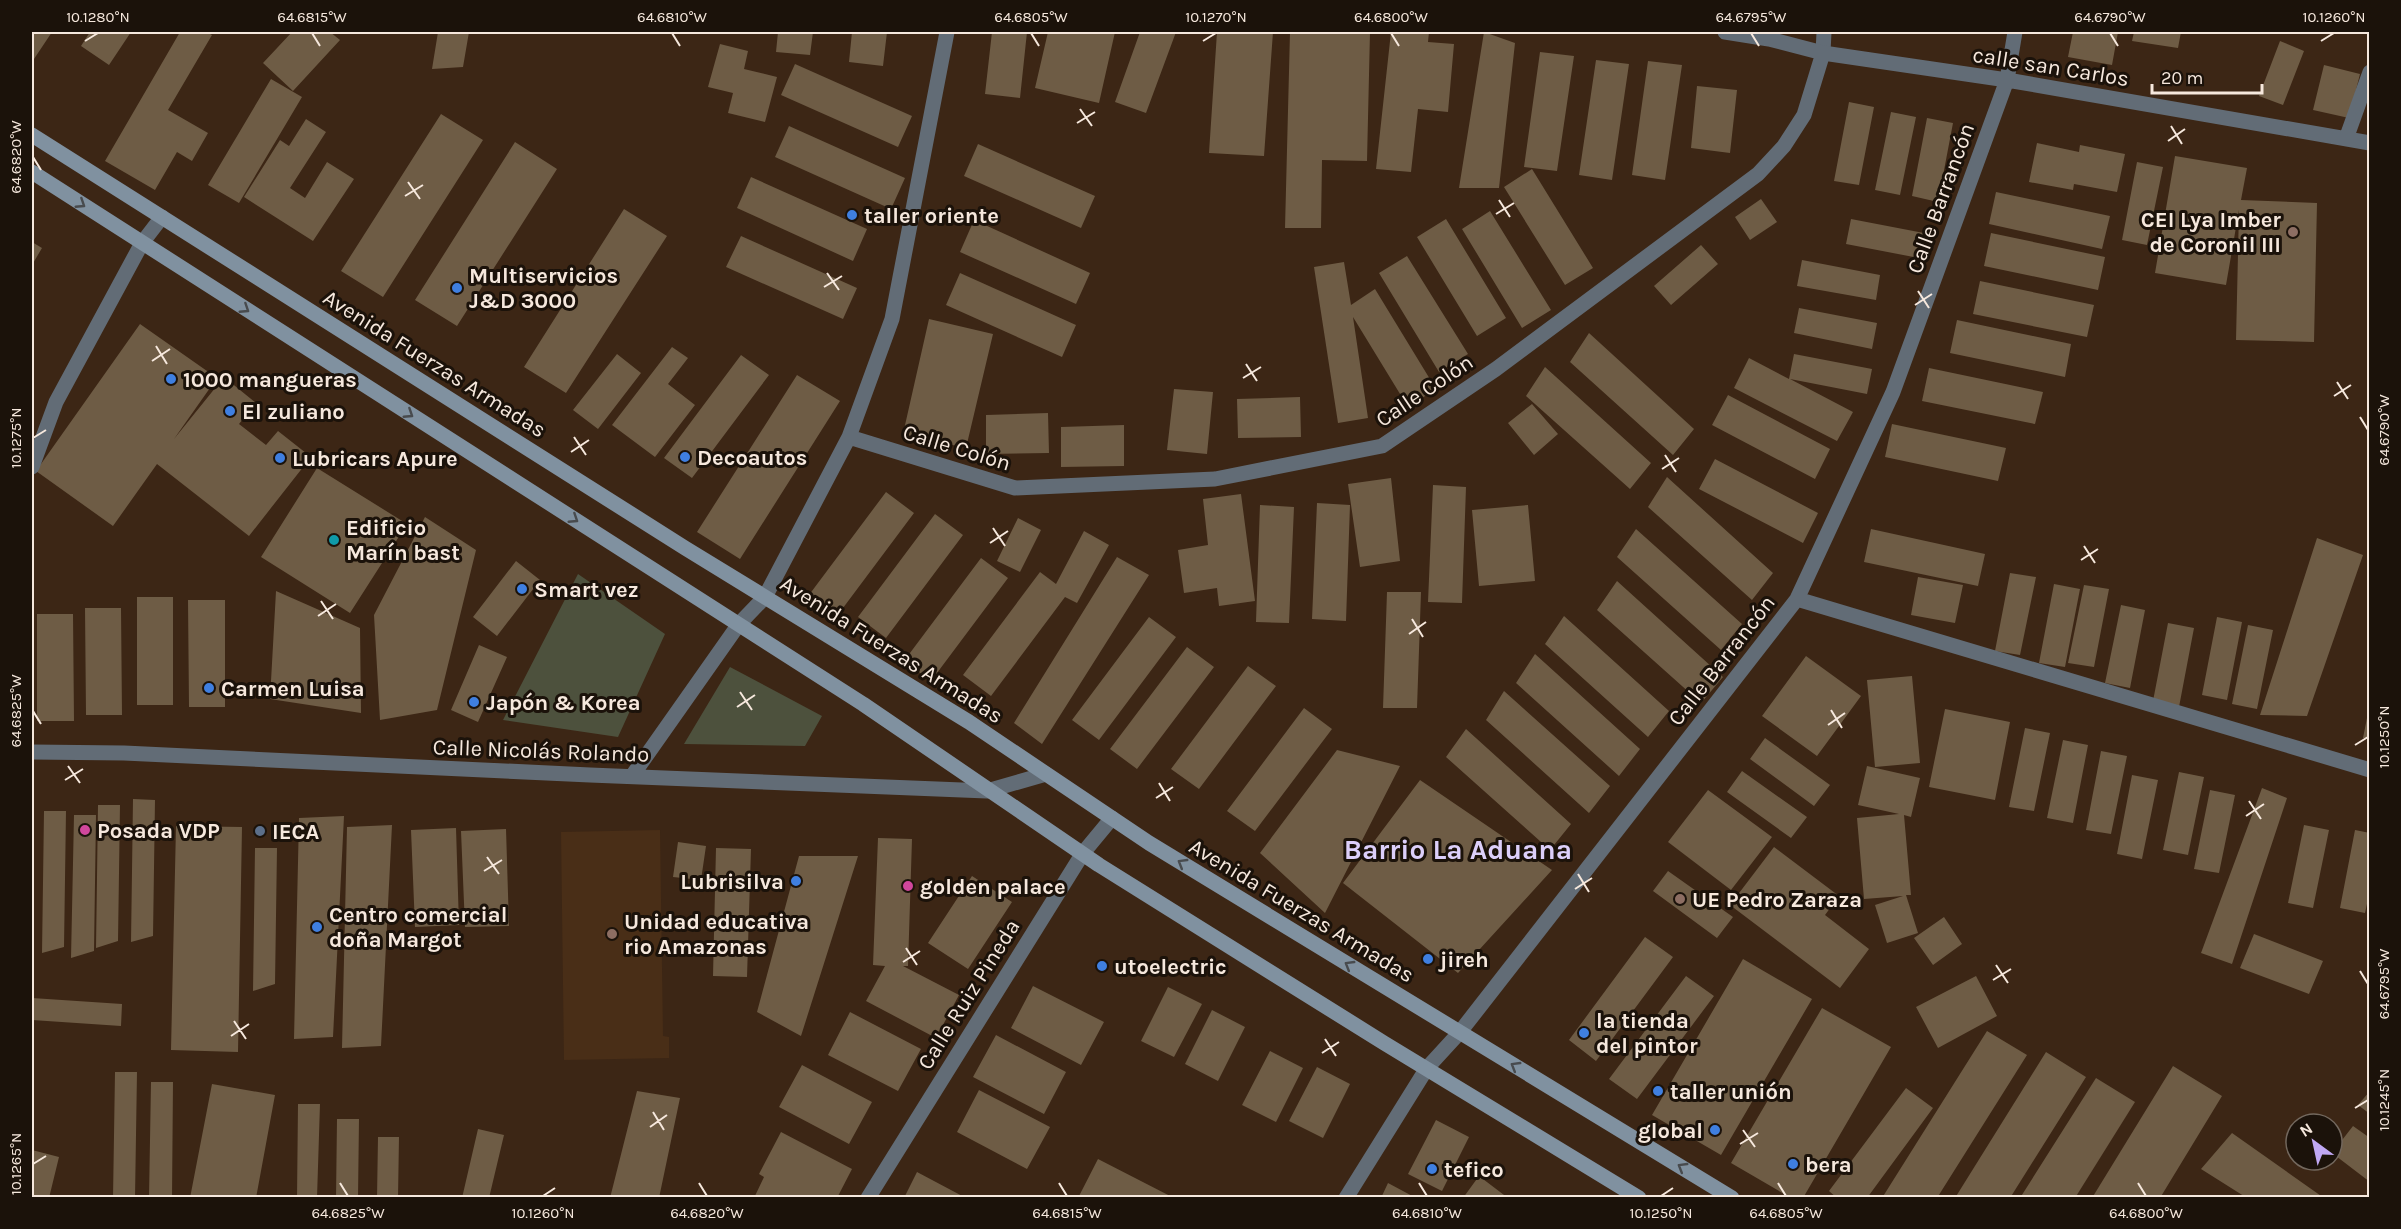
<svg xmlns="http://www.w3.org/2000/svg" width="2401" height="1229" font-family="Karla,sans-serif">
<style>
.built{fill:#492e17}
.green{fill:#4d513d}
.building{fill:#6e5c45}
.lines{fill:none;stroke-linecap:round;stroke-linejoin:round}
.lane{stroke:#626c76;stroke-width:15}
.street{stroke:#626c76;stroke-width:15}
.secondary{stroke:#8091a0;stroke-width:15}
.oneway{stroke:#484b4e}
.ticks{fill:none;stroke:#f6e8dd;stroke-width:2}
.shop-dot{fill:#3f7fe0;stroke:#1b120a;stroke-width:2}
.education-dot{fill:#8d6e63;stroke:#1b120a;stroke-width:2}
.culture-dot{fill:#0f9aa8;stroke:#1b120a;stroke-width:2}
.hotel-dot{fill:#d1479c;stroke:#1b120a;stroke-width:2}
.service-dot{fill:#5c6f8a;stroke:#1b120a;stroke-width:2}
.labels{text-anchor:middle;stroke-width:6;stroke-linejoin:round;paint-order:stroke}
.street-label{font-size:22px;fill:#f6e8dd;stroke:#1b120a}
.poi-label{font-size:22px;font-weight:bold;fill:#f6e8dd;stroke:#1b120a;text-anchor:start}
.district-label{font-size:28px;font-weight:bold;fill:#dccffa;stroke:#1b120a}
.neatline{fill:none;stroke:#f6e8dd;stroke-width:2}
.ticks-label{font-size:15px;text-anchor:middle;fill:#f6e8dd}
</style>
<rect width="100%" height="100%" fill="#3c2615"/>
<!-- built -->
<path class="built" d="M660,830l3,206 6,1v21l-105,2 -3,-228z"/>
<!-- green -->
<path class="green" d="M578,574l87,60 -47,103 -115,-17z
M730,667l92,49 -17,30 -121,-2z"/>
<!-- building -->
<path class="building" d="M32,32h20l-20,30z
M90,32h41l-22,33 -28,-19z
M180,32h26l6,3 -44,75 40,23 -16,28 -15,-9 -22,38 -50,-29z
M292,32h38l10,8 -47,51 -30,-28z
M438,32h31l-6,35 -31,2z
M778,32h35l-3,23 -34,-3z
M852,32h35l-4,34 -34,-4z
M992,32h35l-7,66 -35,-4z
M1048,32h67l-16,71 -64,-15z
M1140,32h36l-30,81 -31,-11z
M1217,32h56l-9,124 -55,-3z
M1290,32h80l-3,129 -45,-1 -1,68h-36z
M1391,32h38l-1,10 26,2 -6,68 -30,-3 -7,63 -35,-3z
M1484,32l31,11 -16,145h-40z
M2073,32h45l-6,33 -44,-8z
M2134,32h47l-3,16 -46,-7z
M2280,41l24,10 -21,54 -24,-9z
M720,44l28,7 -4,18 33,8 -12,45 -37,-9 5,-20 -25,-6z
M1540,52l34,4 -17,115 -33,-4z
M1596,60l33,4 -17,116 -33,-5z
M1648,61l34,4 -17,115 -33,-5z
M795,64l117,52 -14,31 -117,-52z
M2324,65l36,9 -11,44 -36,-8z
M271,79l31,18 -63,106 -31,-18z
M1697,86l40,4 -7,63 -39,-5z
M1849,102l25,5 -15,78 -25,-4z
M1891,112l25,5 -16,78 -25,-5z
M441,114l42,26 -100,157 -42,-26z
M1927,118l26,5 -15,79 -26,-6z
M306,119l20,13 -36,56 15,10 22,-36 27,17 -41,62 -69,-44 36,-57 9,6z
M789,126l116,52 -14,31 -116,-52z
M515,142l42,27 -100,157 -42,-26z
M2037,143l42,9 1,-7 45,9 -8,38 -43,-8 -1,6 -44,-8z
M978,144l117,52 -14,32 -117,-52z
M2175,156l72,12 -6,32 76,3 -3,139 -78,-2 3,-130 -13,75 -71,-12z
M2137,162l26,5 -16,78 -25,-5z
M1532,169l61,99 -28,17 -61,-98z
M751,177l116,52 -14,32 -116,-53z
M1996,192l114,24 -8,33 -113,-25z
M1761,199l16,23 -27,18 -15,-23z
M624,209l43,27 -101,157 -42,-26z
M1490,211l61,99 -29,18 -60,-99z
M1446,219l60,99 -29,18 -60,-99z
M1851,219l78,15 -5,25 -78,-15z
M974,220l116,53 -14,31 -116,-52z
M1991,233l114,24 -7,33 -114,-24z
M741,236l116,52 -14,31 -117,-52z
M32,242l10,6 -10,17z
M1701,245l17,19 -47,41 -17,-19z
M1407,256l61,98 -29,18 -60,-99z
M1802,260l78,15 -4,25 -79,-14z
M1344,262l7,43 24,-16 61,100 -28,18 -55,-90 15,101 -30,5 -24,-156z
M960,273l116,52 -14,32 -116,-52z
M1980,281l114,24 -7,32 -114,-23z
M1799,308l78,15 -5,26 -78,-16z
M929,319l64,15 -27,114 -63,-14z
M1957,320l114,24 -6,33 -115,-24z
M140,324l77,54 -43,61 50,-62 32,26 -17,21 27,21 12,-14 33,26 -62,79 -92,-72 -44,62 -77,-55z
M1589,333l105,96 -21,26 -103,-93z
M672,347l16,11 -20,26 27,21 -40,52 -43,-32z
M617,354l24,19 -43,56 -25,-19z
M1794,354l78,15 -5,25 -77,-15 63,33 -16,29 -103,-53 15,-30 40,21z
M741,355l28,20 -77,103 -28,-20z
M1545,367l106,96 -21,26 -104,-93z
M1929,368l114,24 -8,32 -113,-23z
M797,375l43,26 -100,158 -43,-27z
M1174,389l39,3 -6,62 -40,-4z
M1728,395l102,54 -15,30 -103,-54z
M1300,397l1,40 -63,1 -1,-39z
M1532,404l26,30 -24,21 -26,-32z
M1048,413l1,40 -63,1v-39z
M1892,424l114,24 -8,33 -113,-24z
M1124,425v41l-63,1v-40z
M1715,459l103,54 -15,30 -104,-54z
M317,468l90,56 -57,89 -89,-56z
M1667,477l106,96 -21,27 -104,-93z
M1391,478l9,83 -40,6 -12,-83z
M1433,485l33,2 -4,116 -34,-1z
M886,492l28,21 -77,103 -28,-21z
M1241,494l14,107 -36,5 -2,-18 -33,5 -6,-43 30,-5 -5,-46z
M1317,503l33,2 -4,116 -34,-2z
M1260,505l34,2 -5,116 -33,-1z
M1528,505l7,76 -56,5 -7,-76z
M935,514l28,21 -77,103 -28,-21z
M425,517l51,33 -39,160 -57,10 -6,-105z
M1018,518l23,12 -21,42 -23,-11z
M1636,529l106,95 -21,26 -104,-93z
M1871,529l114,25 -7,32 -114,-24z
M1084,531l25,14 -32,58 -12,-6 -74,99 -28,-21 77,-103 16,12z
M2317,538l46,17 -56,161 -47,-1z
M1117,557l32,18 -107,169 -28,-21z
M981,558l27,20 -77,103 -27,-20z
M516,561l24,19 -43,56 -24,-19z
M2010,573l26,4 -16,78 -25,-4z
M1918,577l45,8 -8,38 -44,-8z
M1617,581l106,96 -22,26 -104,-93z
M2054,584l26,5 -15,78 -26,-4z
M2084,585l25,4 -15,78 -26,-4z
M276,591l84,37 1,85 -91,-14z
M1387,592h34l-4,116h-34z
M137,597h36v108h-36z
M188,600h37v107h-36z
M2121,605l24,5 -15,78 -25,-5z
M85,608h36l1,107h-36z
M37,614h36l1,107h-37z
M1564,616l105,95 -21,26 -103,-93z
M1149,617l27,20 -77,103 -27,-20z
M2217,617l25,5 -15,78 -25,-5z
M2168,623l26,5 -15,79 -26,-6z
M2248,625l25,5 -16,79 -25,-5z
M479,645l28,12 -29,65 -27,-12z
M1187,647l27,20 -77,102 -27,-20z
M1535,654l105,95 -21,27 -103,-93z
M1806,656l55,40 -44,60 -55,-40z
M1248,666l28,20 -77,103 -28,-20z
M1912,676l8,87 -45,4 -8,-87z
M1504,691l106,95 -21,27 -103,-93z
M1304,708l28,21 -77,102 -28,-20z
M1945,709l65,13 -15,78 -66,-13z
M2368,713h2v26l-7,-1z
M2025,728l25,5 -16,78 -25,-4z
M1466,729l105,95 -21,26 -104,-93z
M1765,738l65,47 -16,21 -64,-47z
M2063,740l25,5 -15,78 -26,-5z
M1337,750l63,16 -75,147 -65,-60z
M2101,751l26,5 -16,78 -25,-4z
M1867,766l53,12 -9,39 -7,-2 7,80h-5l12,38 -31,10 -12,-38 28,-9 -39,3 -7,-81 42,-4 -41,-9z
M1742,771l65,46 -16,21 -64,-46z
M2179,772l25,5 -16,78 -25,-5z
M2132,775l26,5 -16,79 -25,-5z
M1420,780l132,90 -94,103 -115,-90z
M2262,788l25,10 -55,166 -31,-11z
M1708,790l64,47 -41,53 -63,-48z
M2210,790l25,5 -16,78 -25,-4z
M133,799l22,1 -2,136 -22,6z
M98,805h22l-2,136 -22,7z
M44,811h22l-2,136 -22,6z
M74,815h22l-2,136 -23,7z
M344,816l-11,221 -39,2 5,-221z
M392,825l-11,221 -39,2 5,-221z
M2304,825l25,5 -16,78 -25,-5z
M176,826l66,1 -4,225 -67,-2z
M456,828l3,97 -44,2 -4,-97z
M506,829l3,97 -44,1 -4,-96z
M2355,830l15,3v57l-5,23 -25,-5z
M878,838l34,1 -4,127h-5l56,29 -23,43 -70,-37 19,-35 -12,-1z
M678,842l28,4 -5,34 -28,-3z
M1774,847l65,49 -14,19 44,34 -29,39 -110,-83z
M255,848h22l-2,136 -22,7z
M716,848l35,1 -4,128 -34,-1z
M799,856h59l-57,180 -44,-24z
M1668,871l65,46 -16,21 -64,-47z
M972,876l40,26 -44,67 -40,-26z
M1944,917l18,27 -29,21 -19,-27z
M2254,934l69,27 -14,33 -69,-26z
M1645,937l28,20 -77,104 -27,-21z
M1743,959l69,40 -91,156 -69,-40z
M1686,976l28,20 -77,103 -28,-20z
M1976,976l21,40 -59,32 -22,-41z
M1033,986l71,36 -23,43 -70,-37z
M1168,987l34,17 -28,53 -33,-16z
M32,998l90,6 -1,22 -89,-6z
M1822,1008l69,39 -88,151h-12l-60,-35z
M1212,1010l33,17 -27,54 -33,-17z
M850,1012l71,37 -23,42 -70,-36z
M1987,1031l40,24 -90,143h-55z
M996,1035l70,37 -22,42 -71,-37z
M1270,1051l33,17 -27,54 -34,-17z
M2046,1052l40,25 -76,121h-55z
M802,1065l70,37 -23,42 -70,-37z
M2173,1066l49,30 -62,102h-68z
M1317,1067l33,17 -27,54 -34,-17z
M115,1072h22l-2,126h-22z
M2096,1078l39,24 -60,96h-55z
M151,1082h22l-1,116h-23z
M212,1084l63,11 -19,103h-66z
M1906,1088l27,20 -66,90h-30l-8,-7z
M979,1090l71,37 -23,42 -70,-37z
M637,1091l43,7 -21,100h-49z
M2370,1091v23l-12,-9z
M298,1104h22l-3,94h-20z
M337,1119h22l-1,79h-22z
M1436,1120l33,17 -27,54 -34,-17z
M2353,1126l17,12v44l-38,-29z
M478,1129l26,6 -15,63h-27z
M781,1132l71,37 -15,29h-83l10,-21 -5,-3z
M2232,1133l92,65h-77l-46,-29z
M378,1137h21l-1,61h-21z
M32,1150l27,7 -10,41h-17z
M1098,1159l76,39h-96z
M917,1172l49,26h-62z
M1479,1176l29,22h-45z
M1388,1183l28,15h-35z"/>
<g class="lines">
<!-- lane -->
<path class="lane" d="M1823,53l1,-21"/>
<!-- street -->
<path class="street" d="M1725,32l44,7 54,14 184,27 363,63
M2346,139l24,-67
M849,437l166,51 200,-9 167,-33 114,-77 262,-195 26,-28 20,-31 19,-62
M32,467l24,-65 86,-159 20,-26
M1797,599l573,171
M32,752l92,1 466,22 397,16 59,-17
M632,776l107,-152 26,-27 84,-160 43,-118 55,-287
M868,1198l215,-345 29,-35
M1346,1198l81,-130 33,-36 337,-433 96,-207 114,-312 8,-48"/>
<!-- secondary -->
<path class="secondary" d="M32,135l653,413 284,174 180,121 583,355
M32,172l831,532 236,161 285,178 255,155"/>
</g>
<!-- one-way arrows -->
<defs><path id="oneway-chevron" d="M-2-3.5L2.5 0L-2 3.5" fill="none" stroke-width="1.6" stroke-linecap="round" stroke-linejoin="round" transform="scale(1.5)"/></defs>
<g class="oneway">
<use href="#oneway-chevron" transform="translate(81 204) rotate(33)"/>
<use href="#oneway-chevron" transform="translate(245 309) rotate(33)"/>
<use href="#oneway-chevron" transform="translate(409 414) rotate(33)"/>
<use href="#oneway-chevron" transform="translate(574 519) rotate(33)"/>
<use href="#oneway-chevron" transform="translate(1182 863) rotate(-149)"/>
<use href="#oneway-chevron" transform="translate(1349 965) rotate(-149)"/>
<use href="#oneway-chevron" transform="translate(1515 1066) rotate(-149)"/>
<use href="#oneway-chevron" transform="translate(1682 1167) rotate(-149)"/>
</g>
<!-- ticks -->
<path class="ticks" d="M312,33l8,13M672,33l8,13M1031,33l8,13M1391,33l8,13M1751,33l8,13M2110,33l8,13M85,41l13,-8M1203,41l13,-8M2321,41l13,-8M1080,109l12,17M1077,123l18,-11M2171,126l11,18M2168,141l17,-12M33,157l8,13M408,182l12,17M405,196l18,-11M1499,200l11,17M1496,214l18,-11M827,273l12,17M824,287l18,-11M1918,291l11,17M1915,305l17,-11M156,346l11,18M152,361l18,-12M1246,364l11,17M1243,378l18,-11M2337,382l11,17M2334,396l17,-11M2360,417l8,13M574,437l12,18M33,438l13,-8M571,452l18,-12M1665,455l11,17M1662,469l17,-11M993,528l12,18M990,543l18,-12M2084,546l11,17M2081,560l17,-11M321,601l12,18M318,616l18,-12M1412,619l11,18M1409,634l17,-12M740,692l12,18M737,707l18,-12M1831,710l11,18M33,711l8,13M1828,725l17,-12M2355,745l13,-8M68,766l12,17M65,780l18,-11M1159,783l11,18M1156,798l17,-11M2249,801l12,18M2246,816l18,-12M487,857l12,17M484,871l18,-11M1578,874l11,18M1575,889l17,-11M906,948l11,17M903,962l17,-11M1996,965l12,18M2360,971l8,13M1993,980l18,-11M234,1021l12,18M231,1036l18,-12M1325,1039l11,17M1322,1053l17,-11M2355,1108l13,-8M653,1112l11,18M650,1127l17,-12M1743,1130l12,17M1740,1144l18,-11M33,1164l13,-8M340,1183l8,13M699,1183l8,13M1059,1183l8,13M1419,1183l8,13M1778,1183l8,13M2138,1183l8,13M543,1196l12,-8M1661,1196l12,-8"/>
<!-- markers -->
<g class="shop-dot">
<circle cx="852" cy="215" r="6"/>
<circle cx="457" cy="288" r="6"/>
<circle cx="171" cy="379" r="6"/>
<circle cx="230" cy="411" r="6"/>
<circle cx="685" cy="457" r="6"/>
<circle cx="280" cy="458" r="6"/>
<circle cx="522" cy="589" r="6"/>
<circle cx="209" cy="688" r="6"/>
<circle cx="474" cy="702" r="6"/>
<circle cx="796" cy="881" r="6"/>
<circle cx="317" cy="927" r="6"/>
<circle cx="1428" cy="959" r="6"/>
<circle cx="1102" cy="966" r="6"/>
<circle cx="1584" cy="1033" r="6"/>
<circle cx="1658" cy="1091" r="6"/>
<circle cx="1715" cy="1130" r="6"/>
<circle cx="1793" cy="1164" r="6"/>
<circle cx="1432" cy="1169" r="6"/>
</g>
<g class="education-dot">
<circle cx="2293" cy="232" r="6"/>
<circle cx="1680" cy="899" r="6"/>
<circle cx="612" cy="934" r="6"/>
</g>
<circle class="culture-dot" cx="334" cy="540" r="6"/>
<g class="hotel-dot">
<circle cx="85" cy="830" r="6"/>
<circle cx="908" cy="886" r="6"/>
</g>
<circle class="service-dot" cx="260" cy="831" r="6"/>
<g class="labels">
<!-- street labels -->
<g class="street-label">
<text transform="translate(2051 66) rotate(9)" y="8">calle san Carlos</text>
<text transform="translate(1940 198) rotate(-70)" y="8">Calle Barrancón</text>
<text transform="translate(435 363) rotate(32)" y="8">Avenida Fuerzas Armadas</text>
<text transform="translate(1424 390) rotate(-34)" y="8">Calle Colón</text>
<text transform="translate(957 447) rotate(17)" y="8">Calle Colón</text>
<text transform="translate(892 649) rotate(32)" y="8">Avenida Fuerzas Armadas</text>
<text transform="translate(1721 660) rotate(-52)" y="8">Calle Barrancón</text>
<text transform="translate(541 750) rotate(2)" y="8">Calle Nicolás Rolando</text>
<text transform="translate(1302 910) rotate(31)" y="8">Avenida Fuerzas Armadas</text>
<text transform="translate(968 994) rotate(-58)" y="8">Calle Ruiz Pineda</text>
</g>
<!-- poi labels -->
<g class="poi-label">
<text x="864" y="223">taller oriente</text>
<text x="2281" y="227" text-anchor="end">CEI Lya Imber<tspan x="2281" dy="25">de Coronil III</tspan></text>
<text x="469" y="283">Multiservicios<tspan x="469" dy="25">J&amp;D 3000</tspan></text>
<text x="183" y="387">1000 mangueras</text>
<text x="242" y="419">El zuliano</text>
<text x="697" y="465">Decoautos</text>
<text x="292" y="466">Lubricars Apure</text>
<text x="346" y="535">Edificio<tspan x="346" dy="25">Marín bast</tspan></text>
<text x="534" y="597">Smart vez</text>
<text x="221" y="696">Carmen Luisa</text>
<text x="486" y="710">Japón &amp; Korea</text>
<text x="97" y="838">Posada VDP</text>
<text x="272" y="839">IECA</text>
<text x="784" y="889" text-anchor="end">Lubrisilva</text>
<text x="920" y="894">golden palace</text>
<text x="1692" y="907">UE Pedro Zaraza</text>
<text x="329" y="922">Centro comercial<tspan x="329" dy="25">doña Margot</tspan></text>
<text x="624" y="929">Unidad educativa<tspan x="624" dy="25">rio Amazonas</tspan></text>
<text x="1440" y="967">jireh</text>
<text x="1114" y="974">utoelectric</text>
<text x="1596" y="1028">la tienda<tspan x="1596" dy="25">del pintor</tspan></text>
<text x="1670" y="1099">taller unión</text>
<text x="1703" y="1138" text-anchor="end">global</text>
<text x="1805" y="1172">bera</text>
<text x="1444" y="1177">tefico</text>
</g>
<!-- district labels -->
<g class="district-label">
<text x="1458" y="859">Barrio La Aduana</text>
</g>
</g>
<!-- border -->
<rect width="2401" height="1229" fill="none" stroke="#1b120a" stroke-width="66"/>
<!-- north arrow -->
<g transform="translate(2314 1142) rotate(327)"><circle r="28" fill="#1b120a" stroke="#73685e" stroke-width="1.5"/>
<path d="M0-4.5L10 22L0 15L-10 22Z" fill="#c0a8f4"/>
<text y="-9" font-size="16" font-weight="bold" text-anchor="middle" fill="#f6e8dd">N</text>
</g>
<!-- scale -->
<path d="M2152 84v9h110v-9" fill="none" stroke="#f6e8dd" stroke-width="3"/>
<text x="2161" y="84" font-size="18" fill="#f6e8dd" stroke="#1b120a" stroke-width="4.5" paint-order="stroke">20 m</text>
<rect x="33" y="33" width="2335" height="1163" class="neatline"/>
<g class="ticks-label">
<text x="98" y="22">10.1280°N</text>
<text x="312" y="22">64.6815°W</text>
<text x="672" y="22">64.6810°W</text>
<text x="1031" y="22">64.6805°W</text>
<text x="1216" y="22">10.1270°N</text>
<text x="1391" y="22">64.6800°W</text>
<text x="1751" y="22">64.6795°W</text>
<text x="2110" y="22">64.6790°W</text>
<text x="2334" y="22">10.1260°N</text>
<text transform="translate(16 157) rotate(-90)" y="5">64.6820°W</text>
<text transform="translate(2384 430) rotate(-90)" y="5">64.6790°W</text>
<text transform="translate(16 438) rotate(-90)" y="5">10.1275°N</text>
<text transform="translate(16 711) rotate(-90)" y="5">64.6825°W</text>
<text transform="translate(2384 737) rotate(-90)" y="5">10.1250°N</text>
<text transform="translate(2384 984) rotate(-90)" y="5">64.6795°W</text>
<text transform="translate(2384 1100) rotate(-90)" y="5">10.1245°N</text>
<text transform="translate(16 1164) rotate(-90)" y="5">10.1265°N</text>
<text x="348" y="1218">64.6825°W</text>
<text x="543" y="1218">10.1260°N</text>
<text x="707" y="1218">64.6820°W</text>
<text x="1067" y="1218">64.6815°W</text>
<text x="1427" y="1218">64.6810°W</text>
<text x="1661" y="1218">10.1250°N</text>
<text x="1786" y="1218">64.6805°W</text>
<text x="2146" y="1218">64.6800°W</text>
</g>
</svg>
